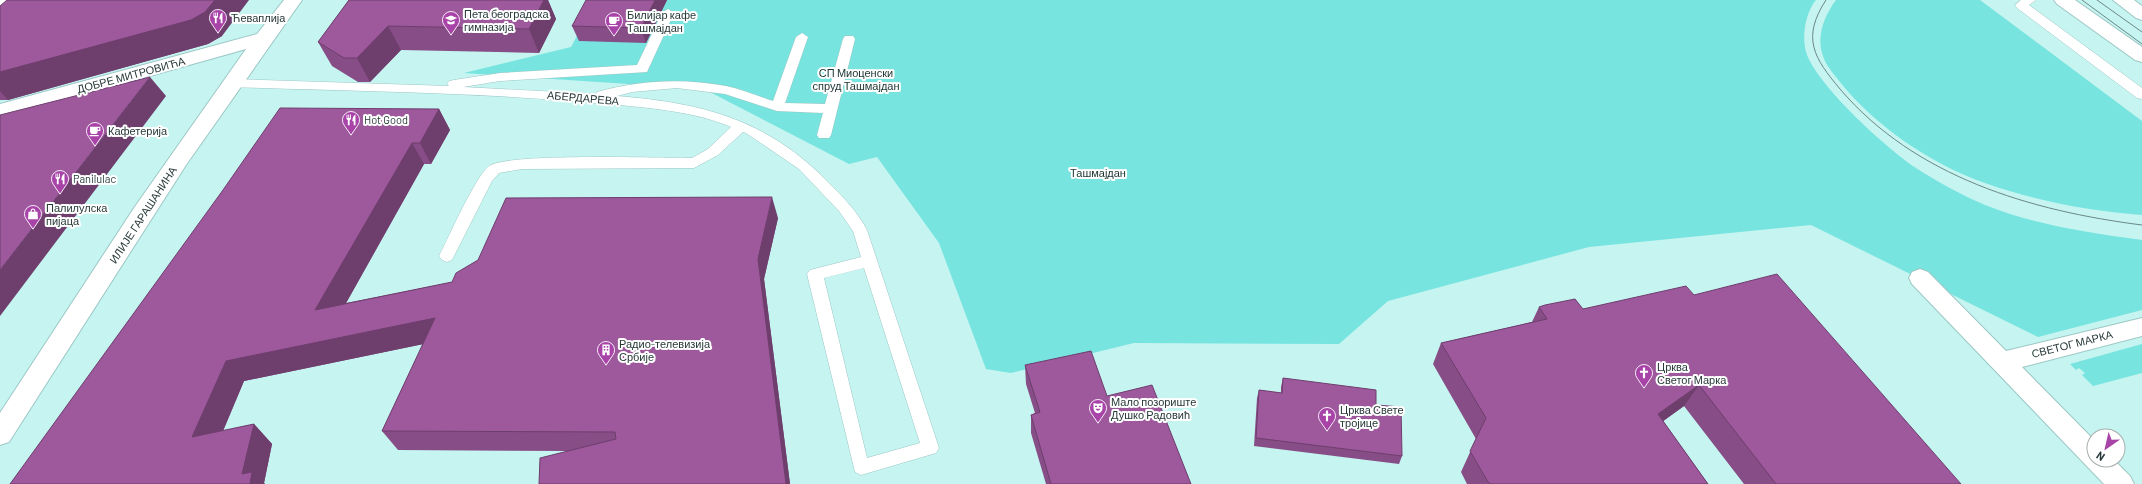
<svg xmlns="http://www.w3.org/2000/svg" width="2142" height="484" font-family="Barlow,sans-serif">
<style>
.green{fill:#77e4df}
.lines{fill:none;stroke-linecap:round;stroke-linejoin:round}
.lane-casing{stroke:#9bc7c5;stroke-width:1}
.street-casing{stroke:#9bc7c5;stroke-width:2}
.secondary-casing{stroke:#9bc7c5;stroke-width:2}
.lane{fill:#fff;fill-rule:evenodd}
.street{fill:#fff;fill-rule:evenodd}
.secondary{fill:#fff;fill-rule:evenodd}
.tram{stroke:#6a8886;stroke-width:1}
.wall{fill:#874d86}
.shaded-wall{fill:#6e3e6d}
.building{fill:#9d599c;stroke:#6e3e6d}
.labels{text-anchor:middle;stroke-width:4;stroke-linejoin:round;paint-order:stroke}
.poi-label{font-size:11px;fill:#273938;stroke:#fff;text-anchor:start}
.park-label{font-size:11px;fill:#1a3331;stroke:#fff}
.street-label{font-size:11px;fill:#273938;stroke:#fff}
</style>
<rect width="100%" height="100%" fill="#c6f4f1"/>
<!-- green -->
<path class="green" d="M596,0h1220c-11,13 -15,39 -9,55 14,34 78,92 109,113 22,14 45,27 69,37 50,20 104,28 157,35v70l-104,27 -227,-112 -222,22 -201,54 -49,43 -205,-1 -123,30 -25,-4 -47,-126 -62,-86 -28,7 -145,-75 -240,-16 107,-26z
M1836,0h144l162,121v94c-54,-4 -106,-14 -157,-32 -54,-19 -110,-57 -145,-101 -6,-8 -14,-16 -17,-26 -7,-19 1,-40 13,-56z
M2142,344v29l-49,13 -11,-11 3,-2 -6,-5 -3,2 -6,-6z"/>
<g class="lines">
<defs>
<path id="lane" d="M0,0h11l-7,8 -4,1z
M2021,0h15l-7,5 113,83v11l-5,-1 -120,-90 -2,-3z
M668,9l6,4 -27,59 -147,9 -37,6 133,7 1,-2c43,-12 85,-14 129,-6 15,3 31,10 47,15l23,-64 6,-4 6,4 -23,66 40,1 18,-65 2,-3h8l2,3 -24,96 -2,3h-10l-2,-3 6,-22 -46,-2 -52,-17 -48,-6 -45,4 -15,4c85,7 149,23 210,85 15,15 30,30 40,49l72,218 -3,5 -75,22 -6,-3 -48,-198 3,-4 51,-13 -8,-26 -14,-20 -40,-42 -53,-36 -3,-1 -25,23 -24,13 -172,1 -23,4 -7,8 -40,79 -5,2 -5,-2 -3,-4c10,-19 36,-79 50,-90 18,-13 171,-8 203,-8l16,-9 23,-22c-41,-18 -102,-21 -148,-25 -117,-10 -235,-11 -353,-15l-7,-4 7,-4 219,7 -2,-2 2,-3 5,-1 46,-7 137,-8 25,-52zM864,268l56,175 -53,15 -43,-180z"/>
<path id="street" d="M284,0h18l-116,165 -177,277 -9,3v-32l134,-205 112,-159 -246,69v-14l257,-70z
M1920,269l8,3 78,79 136,-33v18l-120,31 72,73v20h20l16,16 4,8h-30l-192,-200 -3,-6 3,-6z"/>
<path id="secondary" d="M2054,0h21l67,47v15l-7,-2 -78,-56z
M2113,0h21l8,6v14l-6,-2z"/>
</defs>
<!-- lane casing -->
<use href="#lane" class="lane-casing"/>
<!-- street casing -->
<use href="#street" class="street-casing"/>
<!-- secondary casing -->
<use href="#secondary" class="secondary-casing"/>
<!-- lane -->
<use href="#lane" class="lane"/>
<!-- street -->
<use href="#street" class="street"/>
<!-- secondary -->
<use href="#secondary" class="secondary"/>
<!-- tram -->
<path class="tram" d="M1826,0c-25,38 -12,58 14,89 75,88 191,122 302,136
M2082,0l60,44
M2097,0l45,32"/>
</g>
<!-- wall -->
<path class="wall" d="M349,0h199l8,19 -17,34 -138,-3 -31,32h-12l-26,-16 -14,-24z
M667,0l-21,43 -67,-2 -7,-15z
M0,6l222,30 -14,8 -200,56h-8z
M439,109l11,21 -19,34h-7l-78,139 432,-85 -14,61 26,205h-251l29,-33 -170,-1 -16,-19 41,-87 -179,37 -21,50 31,-7 18,20 -8,39 1,1h-255z
M1694,295l267,189h-217l-60,-78 -21,15 45,63h-241l-6,-12 15,-33 -43,-75 8,-21 91,-21 7,-15 44,2z
M1025,365l82,31 84,88h-145l-15,-51v-18l4,-2 -9,-29z
M1283,378l93,27 26,51 -3,8 -145,-18 3,-48 2,-8 22,3v-6z"/>
<!-- shaded-wall -->
<path class="shaded-wall" d="M215,0h34l-27,36 -14,8 -200,56 -8,-9v-19z
M544,0h4l8,19 -17,34 -10,-24z
M655,0h12l-21,43 -5,-15z
M388,26l13,24 -31,32 -13,-24z
M150,77l16,19 -166,220v-46z
M439,109l11,21 -19,34 -11,-21z
M412,143l12,21 -93,166 -16,-20z
M772,197l6,21 -14,61 26,205h-4l-28,-225z
M435,318l13,21 -204,42 -32,76 -20,-20 34,-76z
M1699,385l-15,21 -40,29 14,-21z
M254,424l18,20 -8,39 1,1h-15l-8,-10z"/>
<!-- building -->
<path class="building" d="M7,0h208l-10,12 -14,8 -191,52v-66z
M349,0h195l-15,29 -141,-3 -31,32h-13l-26,-16z
M586,0h69l-14,28 -69,-2z
M150,77l-150,193v-155z
M280,108l159,1 -19,34h-8l-97,167 137,-28 4,-9 22,-13 28,-62 266,-1 -14,62 28,225h-247l1,-26 76,-19 -1,-7 -233,-1 53,-113 -209,43 -34,76 62,-13 -12,50 10,-2 -2,12h-240l213,-294z
M1777,274l184,210h-185l-77,-99 -41,29 50,70h-217l-3,-2 -18,-31 16,-33 -45,-75 106,-24 -8,-12 6,-2 30,-6 8,10 103,-23 8,9z
M1091,351l16,45 45,-11 39,99h-140l-20,-69 9,-3 -15,-47z
M1283,378l93,12v15l25,2 1,49 -146,-18 3,-48 23,3z"/>
<!-- icons -->
<defs>
<symbol id="restaurant-pin" viewBox="-11 -11 22 30"><path d="M0 17L-7.5 6A9.5 9.5 0 1 1 7.5 6Z" fill="#a843a8" stroke="#fff"/><path d="M-5-6h1v4h1v-4h1v4h1v-4h1v5L-1.5 .5V6h-2V.5L-5-1ZM5-6V6H3V1.5H1.5Q1.5-4 5-6Z" fill="#fff"/></symbol>
<symbol id="school-pin" viewBox="-11 -11 22 30"><path d="M0 17L-7.5 6A9.5 9.5 0 1 1 7.5 6Z" fill="#a843a8" stroke="#fff"/><path d="M0-5L7-2L0 1L-7-2ZM-4 1L0 2.5L4 1V4Q0 6-4 4Z" fill="#fff"/></symbol>
<symbol id="cafe-pin" viewBox="-11 -11 22 30"><path d="M0 17L-7.5 6A9.5 9.5 0 1 1 7.5 6Z" fill="#a843a8" stroke="#fff"/><path d="M-5.5-4.5H6V0H3Q3 3.5 0 3.5H-2.5Q-5.5 3.5-5.5 0ZM3-3.2v2h1.7v-2ZM-6 4.5H4V6H-6Z" fill="#fff"/></symbol>
<symbol id="shop-pin" viewBox="-11 -11 22 30"><path d="M0 17L-7.5 6A9.5 9.5 0 1 1 7.5 6Z" fill="#a843a8" stroke="#fff"/><path d="M-5-2.5h2.3a2.7 3.5 0 0 1 5.4 0H5L5.5 6h-11ZM-1.5-2.5h3a1.5 2.3 0 0 0-3 0Z" fill="#fff"/></symbol>
<symbol id="building-pin" viewBox="-11 -11 22 30"><path d="M0 17L-7.5 6A9.5 9.5 0 1 1 7.5 6Z" fill="#a843a8" stroke="#fff"/><path d="M-4-6H4V6H1V3H-1V6H-4ZM-2.5-4.3h1.7v1.8h-1.7ZM.8-4.3h1.7v1.8H.8ZM-2.5-1h1.7V.8h-1.7ZM.8-1h1.7V.8H.8Z" fill="#fff"/></symbol>
<symbol id="church-pin" viewBox="-11 -11 22 30"><path d="M0 17L-7.5 6A9.5 9.5 0 1 1 7.5 6Z" fill="#a843a8" stroke="#fff"/><path d="M-1.2-6h2.4v3.5h3.3v2.4h-3.3V6h-2.4V-.1h-3.3v-2.4h3.3Z" fill="#fff"/></symbol>
<symbol id="theatre-pin" viewBox="-11 -11 22 30"><path d="M0 17L-7.5 6A9.5 9.5 0 1 1 7.5 6Z" fill="#a843a8" stroke="#fff"/><path d="M-5-5.5Q0-4 5-5.5V0Q5 5 0 6Q-5 5-5 0ZM-3.3-2.5H-1v1.5H-3.3ZM1-2.5H3.3v1.5H1ZM-2.8 1Q0 5.5 2.8 1Z" fill="#fff"/></symbol>
</defs>
<g fill-rule="evenodd">
<use href="#restaurant-pin" x="208" y="8" width="20" height="27"/>
<use href="#school-pin" x="441" y="10" width="20" height="27"/>
<use href="#cafe-pin" x="604" y="11" width="20" height="27"/>
<use href="#restaurant-pin" x="341" y="110" width="20" height="27"/>
<use href="#cafe-pin" x="85" y="121" width="20" height="27"/>
<use href="#restaurant-pin" x="50" y="169" width="20" height="27"/>
<use href="#shop-pin" x="23" y="204" width="20" height="27"/>
<use href="#building-pin" x="596" y="340" width="20" height="27"/>
<use href="#church-pin" x="1634" y="363" width="20" height="27"/>
<use href="#theatre-pin" x="1088" y="398" width="20" height="27"/>
<use href="#church-pin" x="1317" y="406" width="20" height="27"/>
</g>
<g class="labels">
<!-- poi labels -->
<g class="poi-label">
<text x="464" y="18">Пета београдска<tspan x="464" dy="13">гимназија</tspan></text>
<text x="627" y="19">Билијар кафе<tspan x="627" dy="13">Ташмајдан</tspan></text>
<text x="231" y="22">Ћеваплија</text>
<text x="364" y="124">Hot Good</text>
<text x="108" y="135">Кафетерија</text>
<text x="73" y="183">Panilulac</text>
<text x="46" y="212">Палилулска<tspan x="46" dy="13">пијаца</tspan></text>
<text x="619" y="348">Радио-телевизија<tspan x="619" dy="13">Србије</tspan></text>
<text x="1657" y="371">Црква<tspan x="1657" dy="13">Светог Марка</tspan></text>
<text x="1111" y="406">Мало позориште<tspan x="1111" dy="13">Душко Радовић</tspan></text>
<text x="1340" y="414">Црква Свете<tspan x="1340" dy="13">тројице</tspan></text>
</g>
<!-- park labels -->
<g class="park-label">
<text x="856" y="77">СП Миоценски<tspan x="856" dy="13">спруд Ташмајдан</tspan></text>
<text x="1098" y="177">Ташмајдан</text>
</g>
<!-- street labels -->
<g class="street-label">
<text transform="translate(131 75) rotate(-15)" y="4">ДОБРЕ МИТРОВИЋА</text>
<text transform="translate(583 98) rotate(5)" y="4">АБЕРДАРЕВА</text>
<text transform="translate(143 215) rotate(-57)" y="4">ИЛИЈЕ ГАРАШАНИНА</text>
<text transform="translate(2072 344) rotate(-14)" y="4">СВЕТОГ МАРКА</text>
</g>
</g>
<!-- north arrow -->
<g transform="translate(2106 448) rotate(214)"><circle r="19" fill="#ffffff" stroke="#a9b0af"/>
<path d="M0-3L7 15L0 10L-7 15Z" fill="#a843a8"/>
<text y="-6" font-size="11" font-weight="bold" text-anchor="middle" fill="#273938">N</text>
</g>
</svg>
